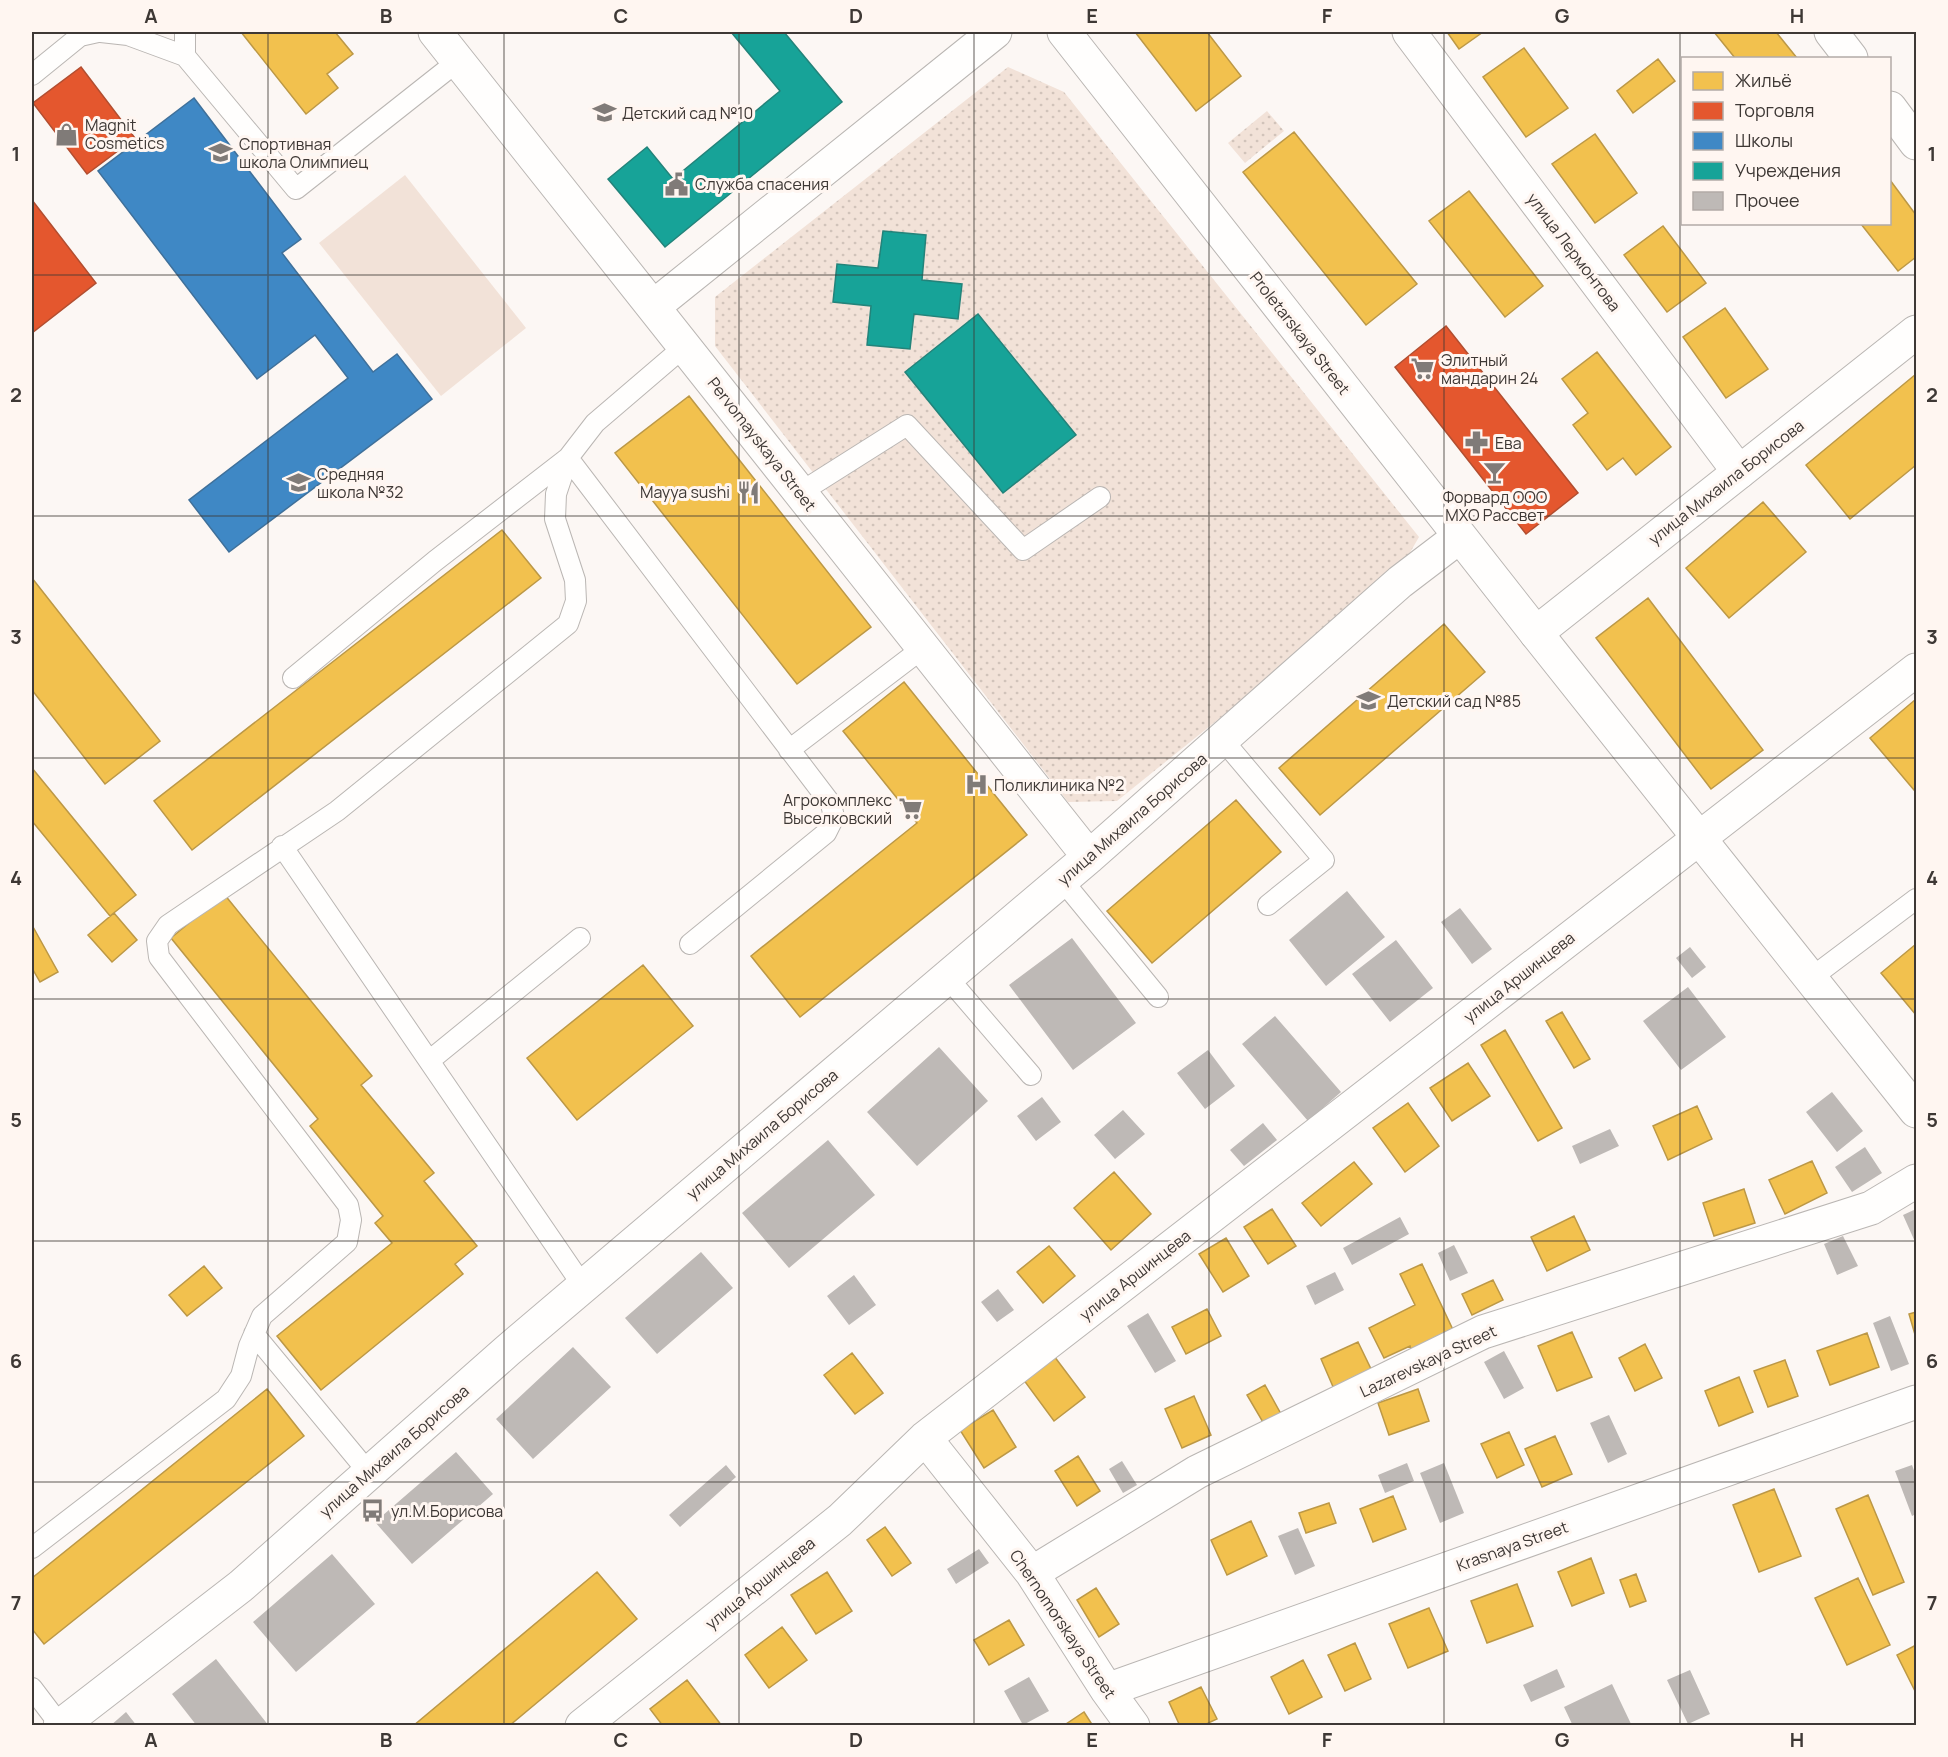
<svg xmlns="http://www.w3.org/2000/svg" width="1948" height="1757" font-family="Manrope,sans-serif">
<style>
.park{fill:url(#park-dots)}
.garden{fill:#f2e2d8}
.homes{fill:#f2c14e;stroke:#bc9846;stroke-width:1.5}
.shops{fill:#e4572e;stroke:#b24e30;stroke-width:1.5}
.schools{fill:#3f88c5;stroke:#3f709a;stroke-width:1.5}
.public{fill:#17a398;stroke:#23837a;stroke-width:1.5}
.building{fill:#beb9b6}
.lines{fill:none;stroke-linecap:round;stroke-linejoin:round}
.lane-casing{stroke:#bab6b3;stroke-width:22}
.street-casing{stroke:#bab6b3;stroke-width:35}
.secondary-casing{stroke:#bab6b3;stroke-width:35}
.lane{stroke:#fffefd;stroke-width:20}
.street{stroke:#fffefd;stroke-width:33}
.secondary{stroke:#fffefd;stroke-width:33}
.grid{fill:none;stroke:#3e3835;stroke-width:1.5;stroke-opacity:0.55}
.labels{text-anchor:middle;stroke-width:6;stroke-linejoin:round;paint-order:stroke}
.poi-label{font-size:16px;fill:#3e3835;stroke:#fff6f1;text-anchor:start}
.street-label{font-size:16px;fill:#3e3835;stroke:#fff6f1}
.neatline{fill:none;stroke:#3e3835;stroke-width:2}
.grid-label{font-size:20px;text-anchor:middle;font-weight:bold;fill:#3e3835}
</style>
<defs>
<pattern id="park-dots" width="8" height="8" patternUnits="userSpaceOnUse" patternTransform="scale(1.5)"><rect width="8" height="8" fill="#f2e2d8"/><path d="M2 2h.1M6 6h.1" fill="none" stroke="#d1c3ba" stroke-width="1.8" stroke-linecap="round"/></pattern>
</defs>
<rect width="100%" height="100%" fill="#fcf7f4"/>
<!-- park -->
<path class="park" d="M1008,67l56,25 355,445 -22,38 -280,226 -49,1 -353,-456v-49z
M1267,111l17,20 -39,32 -17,-20z"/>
<!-- garden -->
<path class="garden" d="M405,175l121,153 -85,68 -122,-153z"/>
<!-- homes -->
<path class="homes" d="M241,32h94l18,22 -26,20 11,14 -32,26z
M1135,32h72l34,44 -45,35z
M1447,32h36l-24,17z
M1714,32h62l21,26h-62z
M1524,48l44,60 -42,29 -43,-60z
M1658,59l17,22 -42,32 -16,-22z
M1294,132l123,152 -51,41 -123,-153z
M1595,134l42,59 -42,30 -43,-59z
M1890,180l26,35v42l-18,14 -37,-47h29z
M1469,191l74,95 -38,31 -76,-96z
M1663,226l43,57 -39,29 -43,-57z
M1725,308l43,61 -42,29 -43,-61z
M1597,352l74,95 -35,28 -13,-17 -16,12 -34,-45 15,-12 -26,-34z
M1916,374v91l-66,54 -44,-54z
M689,396l182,231 -74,57 -182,-231z
M1763,502l43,50 -77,66 -43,-50z
M502,530l39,48 -349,272 -38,-49z
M32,578l128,163 -55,43 -73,-94z
M1648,598l115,152 -52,39 -115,-151z
M1444,624l41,48 -165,143 -41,-47z
M904,682l123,153 -227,182 -49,-61 166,-133 -74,-92z
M1916,699v88l-2,3 -44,-52z
M32,768l104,127 -26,21 -78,-95z
M1236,800l45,52 -129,111 -45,-52z
M224,894l148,182 -11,9 73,88 -10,8 53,65 -22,18 8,10 -142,116 -44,-54 115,-93 -17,-20 8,-7 -73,-90 8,-7 -147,-181z
M114,913l23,27 -25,22 -24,-27z
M32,925l26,47 -18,10 -8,-14z
M1916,944v71l-35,-42z
M643,965l50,61 -116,94 -50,-62z
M1562,1012l28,47 -16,9 -28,-47z
M1505,1030l57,98 -24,13 -57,-96z
M1468,1063l22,33 -38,25 -22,-33z
M1408,1103l31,43 -34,26 -32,-44z
M1697,1106l15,33 -44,21 -15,-34z
M1812,1161l15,32 -42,21 -16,-34z
M1354,1162l18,22 -51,42 -19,-23z
M1114,1172l37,42 -40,36 -37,-42z
M1744,1189l11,34 -41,13 -11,-33z
M1272,1209l24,37 -28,18 -24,-37z
M1574,1216l16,34 -43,21 -16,-34z
M1226,1238l23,38 -26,16 -24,-38z
M1049,1246l26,30 -32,27 -26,-31z
M1422,1264l32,68 -42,20 -2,-6 -26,12 -15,-30 46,-23 -15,-31z
M204,1266l18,22 -35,28 -18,-21z
M1493,1280l10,20 -31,15 -10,-21z
M1207,1309l14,27 -35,18 -14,-27z
M1916,1312v26l-7,-24z
M1572,1332l20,45 -35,14 -19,-45z
M1867,1333l12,34 -49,18 -13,-34z
M1358,1342l14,29 -38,18 -13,-30z
M1645,1344l17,34 -27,13 -16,-33z
M852,1353l31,40 -28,21 -31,-39z
M1054,1356l31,41 -31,24 -31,-42z
M1785,1360l13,36 -30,11 -14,-36z
M1739,1377l14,35 -34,14 -14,-35z
M1265,1385l16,29 -17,10 -17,-29z
M267,1389l37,47 -260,208 -12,-15v-51z
M1418,1389l11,32 -40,14 -11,-32z
M1194,1396l17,39 -29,13 -17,-39z
M993,1410l23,37 -32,21 -24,-38z
M1509,1432l15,33 -27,13 -16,-34z
M1555,1436l17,38 -30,13 -17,-38z
M1078,1456l22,35 -23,15 -22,-35z
M1774,1489l27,67 -42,16 -26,-67z
M1868,1495l36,87 -31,13 -37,-86z
M1393,1496l13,33 -33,13 -13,-33z
M1329,1503l7,20 -30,10 -7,-20z
M1251,1521l16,35 -40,19 -16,-35z
M885,1527l26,36 -19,13 -25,-36z
M1591,1558l13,35 -32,13 -14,-34z
M597,1572l40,47 -128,107h-96z
M827,1572l25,39 -36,23 -25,-39z
M1636,1574l10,27 -16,6 -10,-27z
M1858,1578l32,67 -43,20 -32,-67z
M1517,1584l16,42 -46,17 -16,-42z
M1096,1588l23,36 -20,13 -22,-37z
M1429,1608l19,43 -40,17 -19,-44z
M1009,1620l15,25 -35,20 -15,-25z
M782,1627l25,33 -38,28 -24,-33z
M1355,1643l16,36 -26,12 -17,-36z
M1916,1645v45l-1,1 -18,-36z
M1303,1660l19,37 -33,17 -18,-37z
M687,1680l35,46h-59l-13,-17z
M1201,1687l16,32 -15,7h-22l-11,-24z
M1084,1712l9,14h-30z"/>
<!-- shops -->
<path class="shops" d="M81,67l54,71 -48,36 -54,-71z
M32,200l64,83 -64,50z
M1446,326l132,167 -52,41 -131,-167z"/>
<!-- schools -->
<path class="schools" d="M194,98l107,141 -19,14 91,119 24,-18 35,45 -203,153 -40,-52 159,-122 -33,-43 -58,44 -159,-208z"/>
<!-- public -->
<path class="public" d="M731,32h53l58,70 -177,145 -57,-68 39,-32 26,32 107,-88z
M883,231l43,4 -4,45 40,4 -4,35 -44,-5 -4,35 -43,-4 4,-39 -38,-4 4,-38 41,4z
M978,314l98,121 -73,58 -98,-121z"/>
<!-- building -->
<path class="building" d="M1347,891l38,46 -59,49 -37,-46z
M1460,908l32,41 -20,15 -31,-42z
M1072,938l64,85 -63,47 -64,-85z
M1396,940l37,48 -43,34 -38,-48z
M1690,947l16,20 -14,11 -16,-20z
M1688,987l38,50 -45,33 -38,-49z
M1275,1016l66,76 -33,29 -66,-77z
M939,1047l49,54 -71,65 -50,-54z
M1208,1050l27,36 -30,23 -28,-36z
M1832,1092l31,39 -26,21 -31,-40z
M1042,1097l19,25 -25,19 -19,-25z
M1123,1110l22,24 -30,25 -21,-24z
M1263,1123l14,17 -33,26 -14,-16z
M1610,1129l9,17 -39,18 -8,-18z
M828,1140l47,55 -86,73 -47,-55z
M1865,1147l17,26 -30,19 -17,-25z
M1916,1209v35l-13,-29z
M1400,1217l9,17 -57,31 -9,-17z
M1843,1236l15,30 -21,9 -13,-31z
M1454,1245l14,28 -18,8 -12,-28z
M701,1252l32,36 -76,66 -32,-36z
M1335,1272l9,18 -29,15 -9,-19z
M854,1275l22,30 -27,20 -22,-29z
M998,1289l16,21 -17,12 -16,-20z
M1148,1313l28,48 -21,12 -28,-47z
M1890,1316l19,48 -18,7 -18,-48z
M573,1347l38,40 -78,72 -37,-40z
M1504,1351l20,37 -20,11 -20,-37z
M1609,1415l18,39 -19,9 -18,-40z
M456,1452l37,42 -81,70 -37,-42z
M1122,1461l15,24 -14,8 -14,-24z
M1407,1463l7,18 -29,12 -7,-18z
M1444,1463l20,50 -24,10 -20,-50z
M726,1465l10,12 -56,50 -11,-12z
M1912,1465l4,11v38l-4,2 -17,-45z
M1298,1528l17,38 -20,9 -17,-39z
M979,1549l10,14 -33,21 -9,-15z
M332,1554l43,50 -79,68 -43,-50z
M216,1659l53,67h-72l-25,-32z
M1557,1669l8,18 -34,15 -8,-17z
M1690,1670l20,44 -22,10 -21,-44z
M1029,1677l20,34 -26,14 -19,-34z
M1612,1684l20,42h-59l-9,-19z
M126,1712l11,14h-27z"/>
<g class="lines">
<defs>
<path id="lane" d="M101,32l27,3 57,21
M185,32v24l111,133 162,-128
M32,75l48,-39 18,-4
M568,458l263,346 3,13 -8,16 -136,111
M801,492l106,-67 116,125 77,-53
M293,678l142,-117 133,-103 27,-35 90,-77
M1222,739l102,121 -56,45
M789,750l134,-102
M282,846l301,440
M1062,880l96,117
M947,977l84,98
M1811,978l105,-79
M429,1061l151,-123
M254,1334l115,139
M32,1548l194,-149 15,-23 8,-30 13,-30 85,-74 4,-22 -3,-15 -189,-248 -2,-16 11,-16 169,-114 231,-187 8,-23 -1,-21 -20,-61 1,-25 12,-36
M32,1688l28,37"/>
<path id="street" d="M435,32l654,825
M1409,32l330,440
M1831,32l20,26
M1890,108l26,35
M653,307l342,-275
M1536,633l380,478
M925,1438l107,135 75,117 26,36
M1032,1573l165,-101 286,-140 388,-124 45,-27
M1107,1690l809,-288
M60,1726l181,-140 266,-235 582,-494 311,-275 59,-45
M582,1726l258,-206 85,-82 991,-768"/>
<path id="secondary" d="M1064,32l472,601 380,-301"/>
</defs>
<!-- lane casing -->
<use href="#lane" class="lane-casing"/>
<!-- street casing -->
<use href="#street" class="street-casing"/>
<!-- secondary casing -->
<use href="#secondary" class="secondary-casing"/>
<!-- lane -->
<use href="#lane" class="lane"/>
<!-- street -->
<use href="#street" class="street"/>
<!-- secondary -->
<use href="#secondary" class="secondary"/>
</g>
<!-- grid -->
<path class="grid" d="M268,32v1694M504,32v1694M739,32v1694M974,32v1694M1209,32v1694M1444,32v1694M1680,32v1694M32,275h1884M32,516h1884M32,758h1884M32,999h1884M32,1241h1884M32,1482h1884"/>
<!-- icons -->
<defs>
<symbol id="school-bare" viewBox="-9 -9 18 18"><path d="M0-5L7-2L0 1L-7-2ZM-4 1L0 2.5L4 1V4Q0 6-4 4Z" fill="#807b78" stroke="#fff6f1" stroke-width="2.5" paint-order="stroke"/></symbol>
<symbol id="shop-bare" viewBox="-9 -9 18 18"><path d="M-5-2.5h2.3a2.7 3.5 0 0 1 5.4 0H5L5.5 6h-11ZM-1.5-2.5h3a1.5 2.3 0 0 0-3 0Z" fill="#807b78" stroke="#fff6f1" stroke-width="2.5" paint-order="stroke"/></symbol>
<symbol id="civic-bare" viewBox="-9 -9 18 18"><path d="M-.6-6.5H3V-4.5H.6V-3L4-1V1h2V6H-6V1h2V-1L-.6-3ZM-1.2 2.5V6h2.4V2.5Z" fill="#807b78" stroke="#fff6f1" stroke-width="2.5" paint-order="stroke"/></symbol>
<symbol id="supermarket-bare" viewBox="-9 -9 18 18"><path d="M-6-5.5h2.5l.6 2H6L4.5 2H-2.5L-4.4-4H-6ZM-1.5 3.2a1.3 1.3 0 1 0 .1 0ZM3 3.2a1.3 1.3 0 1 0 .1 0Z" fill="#807b78" stroke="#fff6f1" stroke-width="2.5" paint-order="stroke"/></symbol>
<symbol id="pharmacy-bare" viewBox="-9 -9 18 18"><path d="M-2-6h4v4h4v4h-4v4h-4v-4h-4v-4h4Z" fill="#807b78" stroke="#fff6f1" stroke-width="2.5" paint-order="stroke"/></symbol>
<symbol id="bar-bare" viewBox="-9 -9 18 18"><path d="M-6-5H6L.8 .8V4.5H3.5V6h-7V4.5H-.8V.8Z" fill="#807b78" stroke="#fff6f1" stroke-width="2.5" paint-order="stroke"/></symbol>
<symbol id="restaurant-bare" viewBox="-9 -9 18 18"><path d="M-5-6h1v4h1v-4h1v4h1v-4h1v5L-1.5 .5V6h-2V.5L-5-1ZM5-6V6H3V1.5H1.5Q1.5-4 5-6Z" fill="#807b78" stroke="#fff6f1" stroke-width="2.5" paint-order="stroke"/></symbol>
<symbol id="hospital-bare" viewBox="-9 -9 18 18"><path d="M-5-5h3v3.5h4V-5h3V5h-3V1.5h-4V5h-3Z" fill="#807b78" stroke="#fff6f1" stroke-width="2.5" paint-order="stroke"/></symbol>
<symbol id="bus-bare" viewBox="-9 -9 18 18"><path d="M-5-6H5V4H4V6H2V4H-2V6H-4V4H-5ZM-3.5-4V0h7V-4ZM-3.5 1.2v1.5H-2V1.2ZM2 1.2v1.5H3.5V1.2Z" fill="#807b78" stroke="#fff6f1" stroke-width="2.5" paint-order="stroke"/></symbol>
</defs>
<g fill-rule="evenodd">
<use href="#school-bare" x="588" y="96" width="33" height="33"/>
<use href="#shop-bare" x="50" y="118" width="33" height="33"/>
<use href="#school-bare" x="204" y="136" width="33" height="33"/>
<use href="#civic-bare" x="660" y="168" width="33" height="33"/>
<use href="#supermarket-bare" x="1406" y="352" width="33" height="33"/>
<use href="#pharmacy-bare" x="1460" y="426" width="33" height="33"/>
<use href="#bar-bare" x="1478" y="456" width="33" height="33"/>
<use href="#school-bare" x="282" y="466" width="33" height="33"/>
<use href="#restaurant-bare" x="732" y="476" width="33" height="33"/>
<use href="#school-bare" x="1352" y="684" width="33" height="33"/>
<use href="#hospital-bare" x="960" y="768" width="33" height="33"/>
<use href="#supermarket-bare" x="894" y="792" width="33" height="33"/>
<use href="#bus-bare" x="356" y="1494" width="33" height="33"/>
</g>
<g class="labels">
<!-- poi labels -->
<g class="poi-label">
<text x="622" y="119">Детский сад №10</text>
<text x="85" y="131">Magnit<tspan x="85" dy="18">Cosmetics</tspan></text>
<text x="239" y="150">Спортивная<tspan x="239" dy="18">школа Олимпиец</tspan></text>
<text x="695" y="190">Служба спасения</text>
<text x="1441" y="366">Элитный<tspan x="1441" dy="18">мандарин 24</tspan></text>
<text x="1495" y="449">Ева</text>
<text x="317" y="480">Средняя<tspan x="317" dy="18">школа №32</tspan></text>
<text x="730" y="498" text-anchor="end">Mayya sushi</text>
<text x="1495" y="503" text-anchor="middle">Форвард ООО<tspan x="1495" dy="18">МХО Рассвет</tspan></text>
<text x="1387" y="707">Детский сад №85</text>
<text x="994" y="791">Поликлиника №2</text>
<text x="892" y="806" text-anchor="end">Агрокомплекс<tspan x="892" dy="18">Выселковский</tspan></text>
<text x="391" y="1517">ул.М.Борисова</text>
</g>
<!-- street labels -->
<g class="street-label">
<text transform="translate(1574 252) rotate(53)" y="6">улица Лермонтова</text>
<text transform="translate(1300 333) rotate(52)" y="6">Proletarskaya Street</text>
<text transform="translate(762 444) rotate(52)" y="6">Pervomayskaya Street</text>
<text transform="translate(1726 482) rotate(-38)" y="6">улица Михаила Борисова</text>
<text transform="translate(1132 819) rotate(-41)" y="6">улица Михаила Борисова</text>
<text transform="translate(1519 977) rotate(-38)" y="6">улица Аршинцева</text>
<text transform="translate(762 1134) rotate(-40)" y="6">улица Михаила Борисова</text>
<text transform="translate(1135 1275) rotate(-38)" y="6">улица Аршинцева</text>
<text transform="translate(1428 1361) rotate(-25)" y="6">Lazarevskaya Street</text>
<text transform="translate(394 1451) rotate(-41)" y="6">улица Михаила Борисова</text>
<text transform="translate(1512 1546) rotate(-20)" y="6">Krasnaya Street</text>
<text transform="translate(760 1583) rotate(-39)" y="6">улица Аршинцева</text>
<text transform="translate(1063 1624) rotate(56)" y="6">Chernomorskaya Street</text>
</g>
</g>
<!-- border -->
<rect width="1948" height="1757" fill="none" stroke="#fff6f1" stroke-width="66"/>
<!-- legend -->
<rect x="1681" y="57" width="210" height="168" fill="#fff6f1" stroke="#b2aaa6" stroke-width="1.5"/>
<rect x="1693" y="72" width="30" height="18" fill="#f2c14e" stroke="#b2aaa6" stroke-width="1.5"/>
<text x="1735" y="87" font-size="18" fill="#3e3835">Жильё</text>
<rect x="1693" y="102" width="30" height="18" fill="#e4572e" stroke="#b2aaa6" stroke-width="1.5"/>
<text x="1735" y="117" font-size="18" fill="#3e3835">Торговля</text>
<rect x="1693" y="132" width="30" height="18" fill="#3f88c5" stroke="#b2aaa6" stroke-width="1.5"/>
<text x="1735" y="147" font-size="18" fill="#3e3835">Школы</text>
<rect x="1693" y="162" width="30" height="18" fill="#17a398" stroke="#b2aaa6" stroke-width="1.5"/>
<text x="1735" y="177" font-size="18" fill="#3e3835">Учреждения</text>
<rect x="1693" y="192" width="30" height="18" fill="#beb9b6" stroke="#b2aaa6" stroke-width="1.5"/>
<text x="1735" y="207" font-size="18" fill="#3e3835">Прочее</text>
<rect x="33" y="33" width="1882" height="1691" class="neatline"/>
<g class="grid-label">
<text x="151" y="23">A</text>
<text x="386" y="23">B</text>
<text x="621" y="23">C</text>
<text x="856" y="23">D</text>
<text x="1092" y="23">E</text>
<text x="1327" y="23">F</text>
<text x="1562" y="23">G</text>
<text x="1797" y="23">H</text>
<text x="16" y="161">1</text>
<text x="1932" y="161">1</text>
<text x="16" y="402">2</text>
<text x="1932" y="402">2</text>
<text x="16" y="644">3</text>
<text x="1932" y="644">3</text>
<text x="16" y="885">4</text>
<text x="1932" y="885">4</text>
<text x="16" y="1127">5</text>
<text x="1932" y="1127">5</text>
<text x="16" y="1368">6</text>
<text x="1932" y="1368">6</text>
<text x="16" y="1610">7</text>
<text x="1932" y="1610">7</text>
<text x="151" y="1747">A</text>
<text x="386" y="1747">B</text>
<text x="621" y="1747">C</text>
<text x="856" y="1747">D</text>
<text x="1092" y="1747">E</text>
<text x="1327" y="1747">F</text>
<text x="1562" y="1747">G</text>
<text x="1797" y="1747">H</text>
</g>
</svg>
